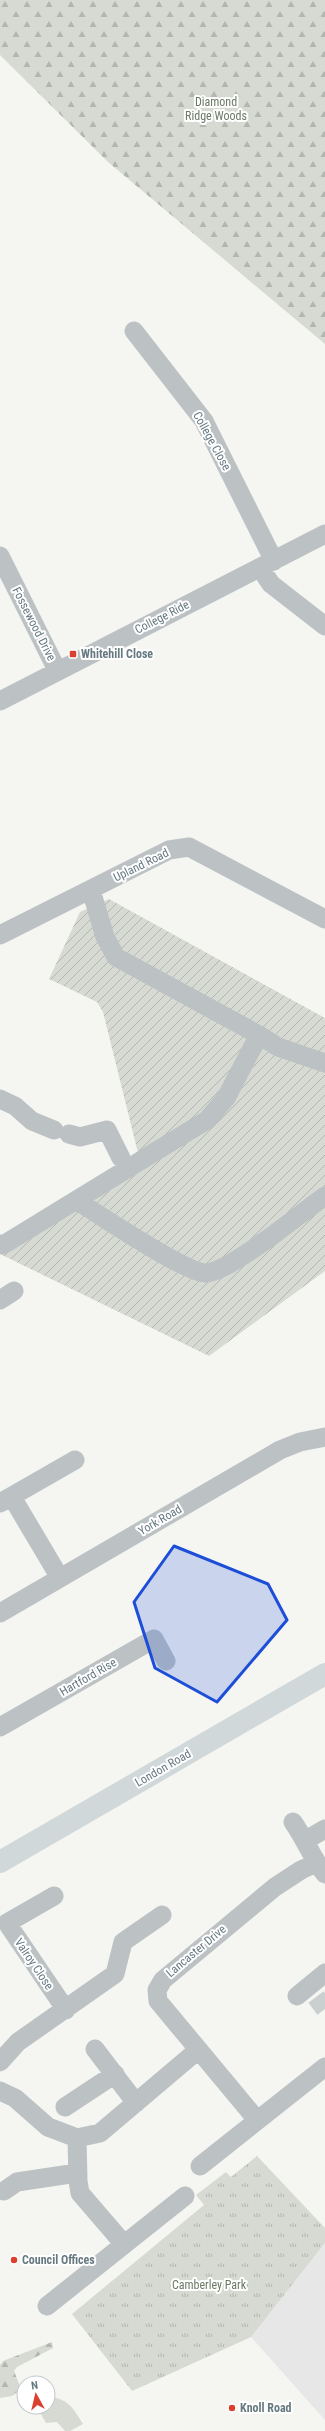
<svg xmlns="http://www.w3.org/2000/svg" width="325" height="2431" font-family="'Roboto Condensed',sans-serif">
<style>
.built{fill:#e6e7e6}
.grass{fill:#d6dad2}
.forest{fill:url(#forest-firs)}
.park{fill:url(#park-tufts)}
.garden{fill:url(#garden-furrows)}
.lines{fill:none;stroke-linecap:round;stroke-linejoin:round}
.minor-tunnel{stroke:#cad0d0;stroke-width:19;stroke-dasharray:19 10;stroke-linecap:butt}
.minor{stroke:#bcc2c4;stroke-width:19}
.major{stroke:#d1d8d9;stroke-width:22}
.marked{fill:#1d4ed8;fill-opacity:0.2;stroke:#1d4ed8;stroke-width:3;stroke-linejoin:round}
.poi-dot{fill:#d9402f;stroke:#fff;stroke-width:1.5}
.labels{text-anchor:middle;stroke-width:4;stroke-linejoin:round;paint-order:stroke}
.park-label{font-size:12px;fill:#6b7965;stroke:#fff}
.street-label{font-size:12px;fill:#667981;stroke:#fff}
.poi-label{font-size:12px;font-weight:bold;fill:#667981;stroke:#fff;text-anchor:start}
</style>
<defs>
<pattern id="forest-firs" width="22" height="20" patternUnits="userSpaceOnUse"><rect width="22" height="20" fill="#d6dad2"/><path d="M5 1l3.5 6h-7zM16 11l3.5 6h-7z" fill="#b1b6b0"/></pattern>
<pattern id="park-tufts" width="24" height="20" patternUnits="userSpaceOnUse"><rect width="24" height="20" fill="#d6dad2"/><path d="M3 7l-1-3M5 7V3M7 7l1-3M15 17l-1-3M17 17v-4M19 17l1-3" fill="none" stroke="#b1b6b0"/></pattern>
<pattern id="garden-furrows" width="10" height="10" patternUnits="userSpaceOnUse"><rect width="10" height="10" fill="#d6dad2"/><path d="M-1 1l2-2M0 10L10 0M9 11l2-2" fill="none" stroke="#b1b6b0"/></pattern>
</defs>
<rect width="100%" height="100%" fill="#f5f5f2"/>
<!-- built -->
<path class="built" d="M325,2243v177l-74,-83z"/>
<!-- grass -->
<path class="grass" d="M52,2397c17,3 22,12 31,27l-13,7h-5l-8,-9 -11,1 -9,-16h11v-9z"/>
<!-- forest -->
<path class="forest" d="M0,0h325v344l-217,-182 -108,-107z
M52,2342l1,6 -36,19 -3,4 7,18 -9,7 -12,2v-33l3,-4z"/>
<!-- park -->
<path class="park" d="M257,2156l68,72v15l-74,94 -119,54 -60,-77 132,-109 -8,-10 30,-23 5,5z"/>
<!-- garden -->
<path class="garden" d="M109,899l216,119v253l-116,85 -209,-102 139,-97 -36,-145 -6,-10 -48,-23 31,-67z"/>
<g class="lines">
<!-- minor-tunnel -->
<path class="minor-tunnel" d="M316,1997l9,12"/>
<!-- minor -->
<path class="minor" d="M134,331l70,90 70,140
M0,556l57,114
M260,568l11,16 54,42
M0,701l325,-167
M0,935l169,-85 20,-3 136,72
M259,1035l19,12 47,16
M0,1099l15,7 17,15 22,9
M69,1134l11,3 27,-7 14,28
M77,1201c23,14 108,72 129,72 24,-1 96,-61 119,-77
M0,1244l3,1 204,-125 19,-22 33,-63 -143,-78 -11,-20 -14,-47
M0,1300l14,-9
M12,1497l48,81
M0,1503l75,-43
M0,1613l280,-163 20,-8 25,-5
M0,1727l154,-88 12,22
M293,1822c12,17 19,36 32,52
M306,1840l19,-11
M54,1896l-47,27 59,87
M297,1996l28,-23
M95,2049l41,54
M0,2062l18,-20 97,-68 8,-32 39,-27
M0,2091l15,7 33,29 29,11 23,-5 98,-83
M65,2107l50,-33
M257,2120l-99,-119 -1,-11 6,-10 112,-93 26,-17 15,-7
M77,2138l1,43 2,12 43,50
M200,2166l125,-99
M4,2191l13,-9 60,-9
M47,2306l138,-110"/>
<!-- major -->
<path class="major" d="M0,1862l325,-188"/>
</g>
<!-- marked area -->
<path class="marked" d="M174,1546l94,38 19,36 -70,82 -62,-34 -21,-66z"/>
<!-- markers -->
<g class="poi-dot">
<rect x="69" y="650" width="8" height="8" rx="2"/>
<circle cx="14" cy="2260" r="4"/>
<circle cx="232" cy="2408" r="4"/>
</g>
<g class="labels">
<!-- park labels -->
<g class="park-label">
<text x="216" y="106">Diamond<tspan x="216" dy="14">Ridge Woods</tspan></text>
<text x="209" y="2289">Camberley Park</text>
</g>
<!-- street labels -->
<g class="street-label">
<text transform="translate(212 441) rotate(61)" y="4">College Close</text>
<text transform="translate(162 617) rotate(-27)" y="4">College Ride</text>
<text transform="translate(34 624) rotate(63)" y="4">Fossewood Drive</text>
<text transform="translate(141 865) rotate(-26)" y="4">Upland Road</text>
<text transform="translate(160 1520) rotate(-30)" y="4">York Road</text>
<text transform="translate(88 1677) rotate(-30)" y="4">Hartford Rise</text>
<text transform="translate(163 1768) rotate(-30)" y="4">London Road</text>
<text transform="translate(196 1951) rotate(-40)" y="4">Lancaster Drive</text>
<text transform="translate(34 1964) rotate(56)" y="4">Valroy Close</text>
</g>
<!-- poi labels -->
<g class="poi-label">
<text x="81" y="658">Whitehill Close</text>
<text x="22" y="2264">Council Offices</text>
<text x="240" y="2412">Knoll Road</text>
</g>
</g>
<!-- north arrow -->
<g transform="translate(36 2395) rotate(352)"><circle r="19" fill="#ffffff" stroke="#c2c9cd"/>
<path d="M0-3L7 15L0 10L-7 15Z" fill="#d9402f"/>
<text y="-6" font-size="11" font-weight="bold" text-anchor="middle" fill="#667981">N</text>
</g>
</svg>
